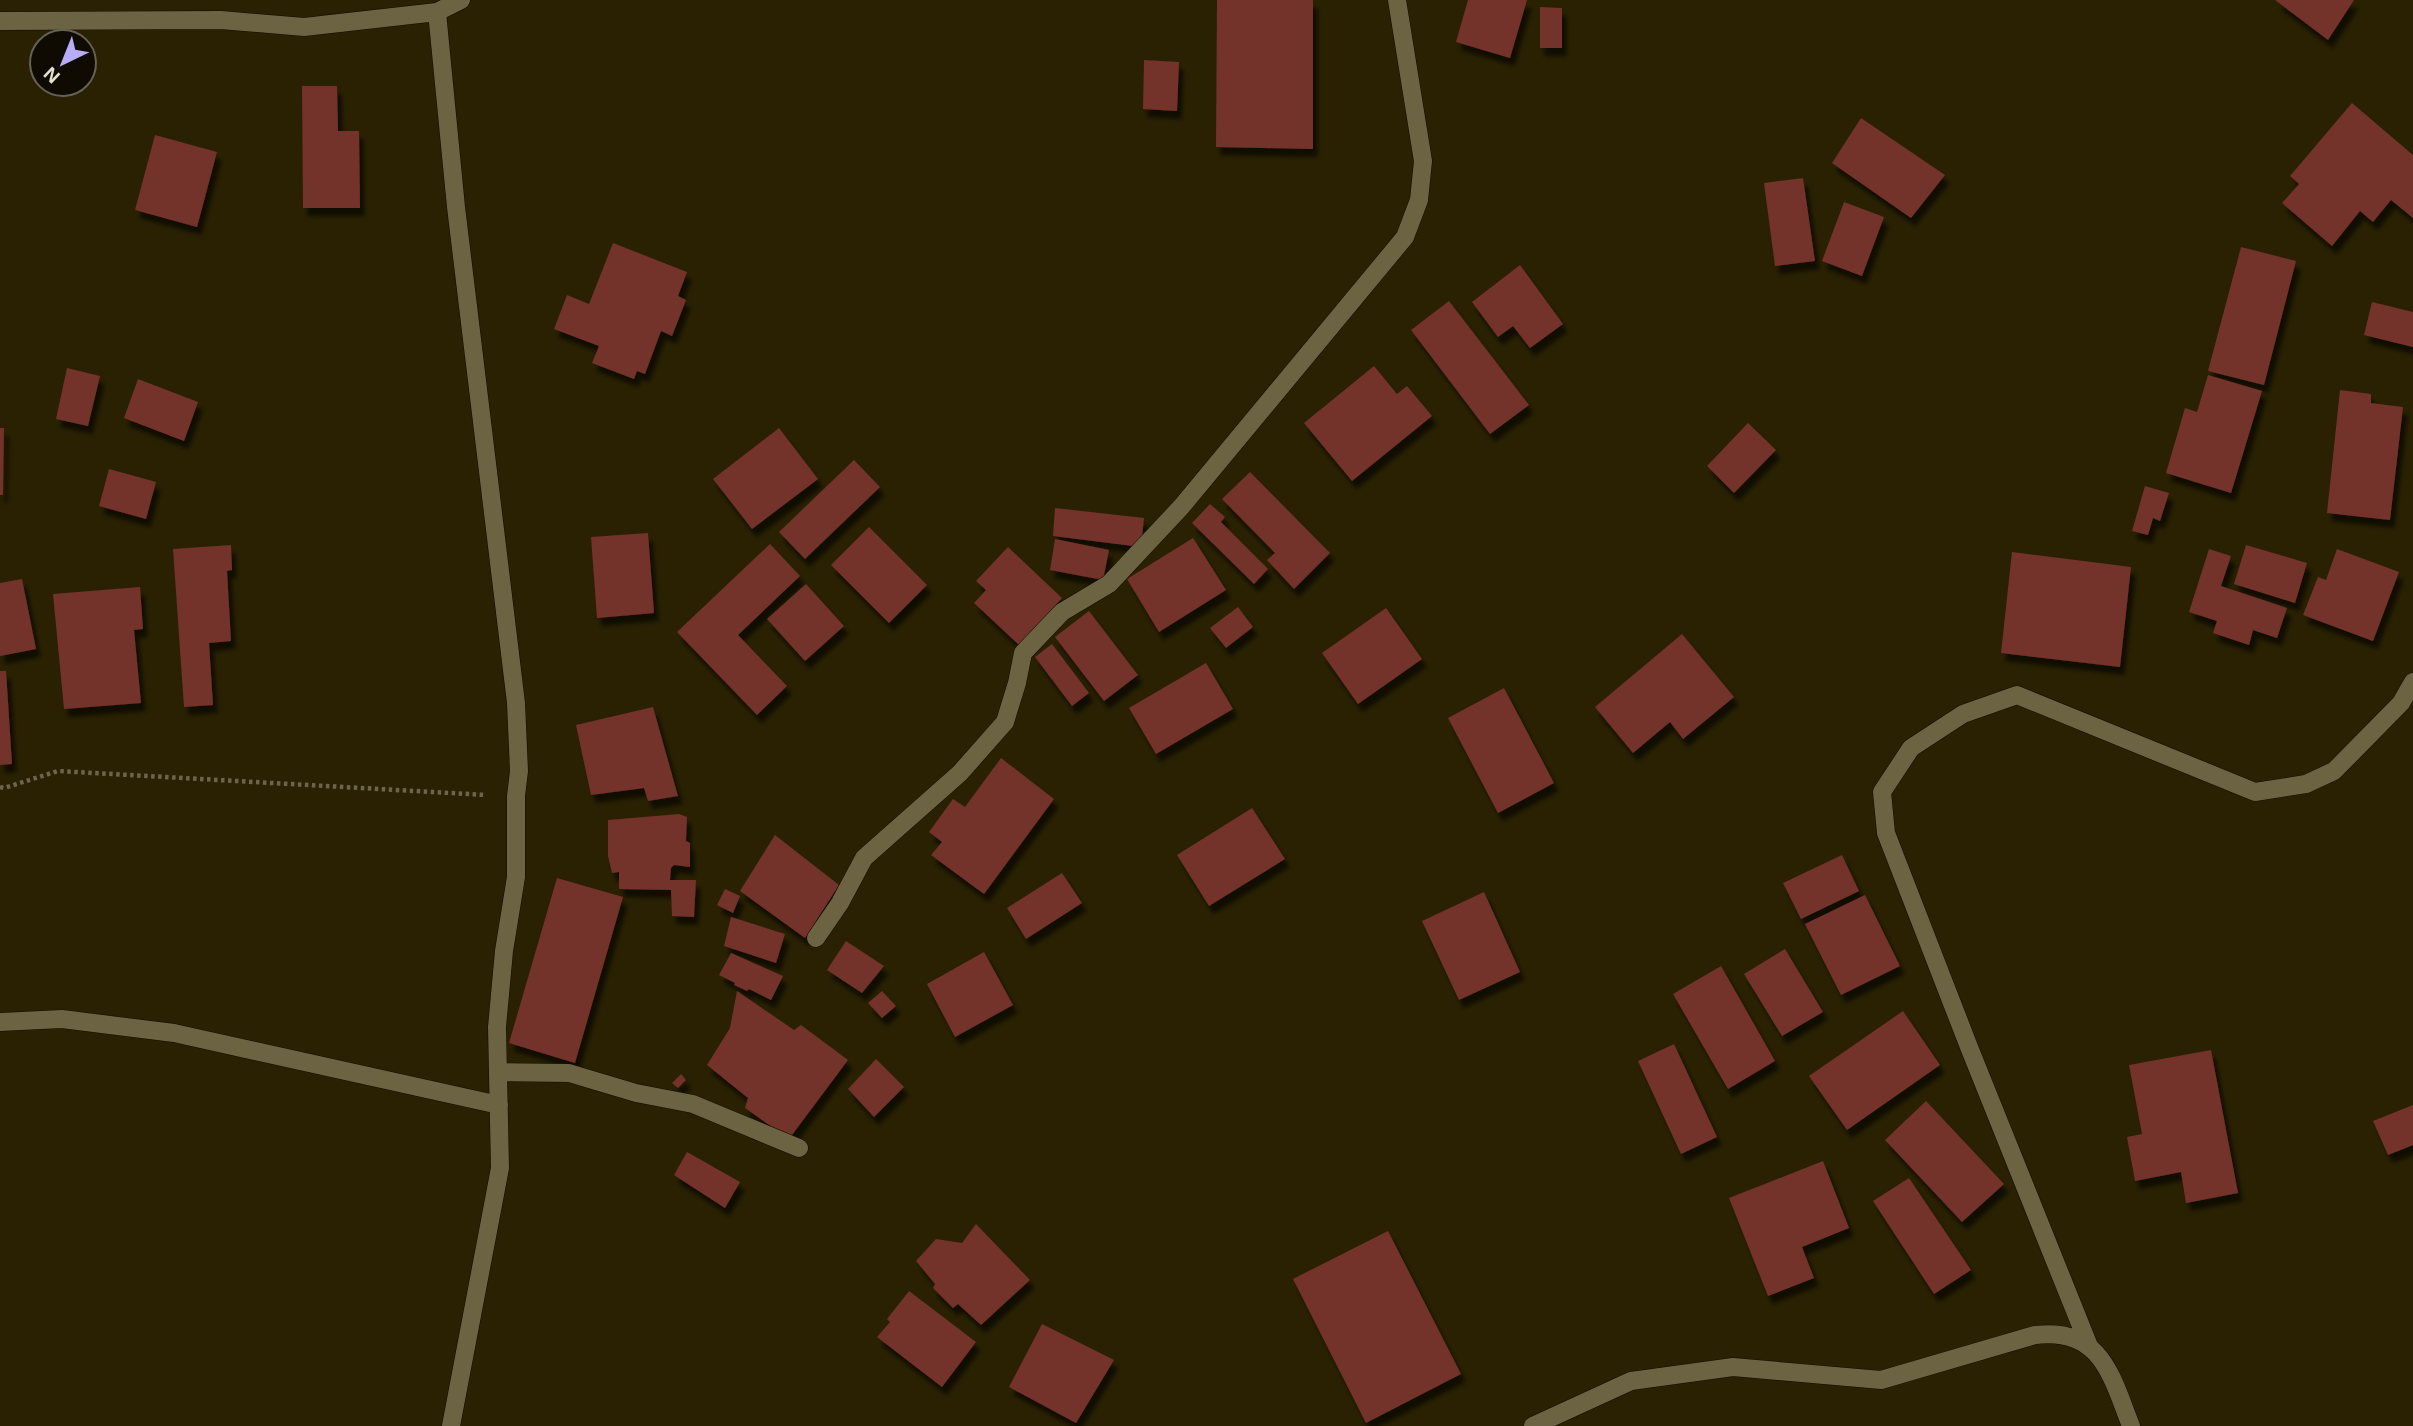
<svg xmlns="http://www.w3.org/2000/svg" width="2413" height="1426" font-family="Arial,sans-serif">
<style>
.building{fill:#73322b;filter:url(#shadow)}
.lines{fill:none;stroke-linecap:round;stroke-linejoin:round}
.street-casing{stroke:#110b00;stroke-width:19}
.path{stroke:#6c654b;stroke-width:4.5;stroke-dasharray:3.5 3.5;stroke-linecap:butt}
.street{stroke:#6c6343;stroke-width:18}
</style>
<defs>
<filter id="shadow"><feDropShadow dx="4.5" dy="8" stdDeviation="2" flood-color="#0009"/></filter>
</defs>
<rect width="100%" height="100%" fill="#292102"/>
<!-- building -->
<path class="building" d="M1217,0h96v149l-97,-2z
M1468,0h59l-17,58 -54,-16z
M2275,0h79l-26,40z
M1540,7l22,1v40h-22z
M1144,60l35,2 -2,49 -34,-2z
M302,86h35l1,45h21l1,77h-57z
M2352,103l61,52v63l-22,-18 -18,22 -13,-11 -28,35 -50,-43 17,-19 -9,-8z
M1861,118l84,57 -34,43 -79,-55z
M155,135l62,17 -20,75 -62,-17z
M1803,178l12,83 -40,5 -11,-83z
M1844,202l40,15 -22,59 -40,-15z
M613,243l74,29 -9,24 8,4 -14,36 -11,-5 -16,43 -8,-3 -3,8 -42,-16 7,-17 -45,-17 13,-34 22,9z
M2241,247l55,14 -32,124 -56,-14z
M1520,265l43,59 -33,24 -17,-22 -15,11 -26,-35z
M1449,301l80,104 -39,29 -79,-104z
M2372,302l41,10v35l-49,-12z
M1374,366l23,28 10,-8 25,30 -80,65 -48,-58z
M67,368l33,8 -12,50 -32,-7z
M2208,375l54,16 -31,102 -65,-20 19,-65 12,4z
M138,379l60,23 -14,39 -60,-23z
M2340,390l31,4v9l32,4 -13,113 -63,-7z
M1748,423l28,27 -42,43 -27,-27z
M0,428h4l-1,67h-3z
M779,428l39,51 -66,50 -39,-50z
M854,460l26,27 -75,72 -26,-27z
M109,469l47,13 -10,37 -47,-13z
M1250,472l80,81 -36,36 -27,-29 8,-7 -53,-54z
M2145,486l24,7 -9,28 -7,-3 -5,17 -16,-4z
M1210,504l15,13 -4,5 47,47 -14,15 -62,-61z
M1055,508l89,10 -3,29 -88,-11z
M869,527l58,58 -38,38 -58,-58z
M648,533l6,80 -57,5 -6,-81z
M1193,538l33,52 -67,42 -32,-53z
M1055,539l54,11 -6,30 -53,-10z
M770,544l30,32 -62,59 49,51 -30,29 -80,-83z
M231,545l1,25 -5,1 4,70 -22,2 4,62 -29,2 -11,-158z
M2246,545l61,18 -12,40 -61,-19z
M1008,547l54,51 -43,47 -45,-42 12,-13 -10,-9z
M2209,549l22,7 -10,30 66,22 -10,30 -24,-8 -4,15 -36,-12 4,-12 -28,-9z
M2337,549l62,23 -26,69 -70,-26 15,-38 8,3z
M2012,552l119,15 -11,100 -119,-14z
M22,579l14,70 -36,7v-73z
M806,584l38,42 -39,35 -38,-42z
M140,587l3,42 -9,1 7,73 -77,6 -11,-115z
M1238,607l15,20 -27,21 -16,-20z
M1386,608l36,51 -64,45 -36,-51z
M1089,611l49,64 -34,26 -49,-64z
M1682,634l52,63 -51,42 -13,-17 -37,31 -38,-46z
M1052,644l37,49 -17,13 -37,-49z
M1206,663l27,46 -77,45 -27,-46z
M0,671h6l6,93 -12,1z
M1504,688l50,95 -56,30 -50,-95z
M653,707l25,89 -30,5 -4,-13 -53,7 -15,-70z
M1001,758l53,41 -70,95 -53,-39 11,-13 -13,-10 24,-33 12,8z
M1252,808l33,51 -76,47 -32,-51z
M679,814l8,3 -1,24 4,2v24l-16,-2 -3,3 -1,12h26l-2,37 -22,-1 -1,-26 -52,-1v-17l-7,1 -4,-17v-36z
M775,835l64,50 -34,53 -65,-47z
M1842,855l17,36 -58,28 -18,-36z
M1062,873l20,30 -56,36 -19,-31z
M557,878l66,19 -48,166 -66,-20z
M725,889l15,7 -7,17 -16,-8z
M1484,892l36,80 -61,28 -37,-79z
M1865,895l35,71 -59,29 -36,-71z
M731,917l54,17 -9,29 -52,-17z
M846,941l38,25 -22,27 -35,-23z
M1785,949l38,63 -41,24 -38,-62z
M984,952l29,53 -58,32 -28,-53z
M731,953l52,23 -12,24 -22,-11 -2,2 -13,-6 1,-2 -16,-8z
M1721,966l54,95 -47,28 -55,-95z
M737,991l57,39 7,-5 47,35 -59,79 -44,-31 3,-10 -41,-33 23,-37z
M882,991l14,15 -14,12 -14,-15z
M1903,1011l37,54 -93,65 -38,-54z
M1674,1044l43,93 -36,17 -43,-93z
M2211,1050l27,143 -52,10 -5,-31 -46,9 -8,-44 15,-3 -13,-69z
M876,1059l28,28 -30,30 -26,-28z
M681,1074l5,6 -8,8 -6,-5z
M1926,1101l78,83 -42,38 -77,-82z
M2413,1105v40l-25,10 -15,-34z
M687,1152l53,30 -15,26 -51,-33z
M1823,1161l26,67 -47,19 12,31 -46,18 -39,-98z
M1909,1178l62,92 -37,24 -61,-93z
M976,1224l54,56 -49,45 -23,-21 -5,4 -20,-20 2,-4 -19,-23 20,-22 26,4z
M1388,1231l73,143 -95,49 -73,-144z
M909,1291l67,51 -34,45 -65,-50 13,-15 -3,-3z
M1042,1324l72,36 -38,63 -67,-36z"/>
<g class="lines">
<defs>
<path id="street" d="M437,12l19,195 60,496 3,68 -3,25v81l-12,74 -7,76 3,141 -49,258
M0,21l221,-1 83,7 133,-15 24,-12
M816,938l24,-35 24,-45 96,-85 45,-51 12,-39 6,-30 39,-41 47,-28 73,-78 223,-269 14,-37 4,-39 -26,-161
M0,1022l62,-3 112,14 325,72
M499,1072l70,1 67,20 57,11 106,44
M2089,1346l-120,-299 -83,-214 -4,-41 29,-44 52,-34 54,-19 238,97 51,-8 28,-13 67,-68 12,-21
M1533,1426l98,-45 102,-14 148,13 154,-45c66,-8 76,40 96,91"/>
</defs>
<!-- street casing -->
<use href="#street" class="street-casing"/>
<!-- path -->
<path class="path" d="M0,787l4,1 54,-17 428,24"/>
<!-- street -->
<use href="#street" class="street"/>
</g>
<!-- north arrow -->
<g transform="translate(63 63) rotate(223)"><circle r="33" fill="#0f0b02" stroke="#656154" stroke-width="2"/>
<path d="M0-5L12 26L0 18L-12 26Z" fill="#b8abf7"/>
<text y="-10" font-size="19" font-weight="bold" text-anchor="middle" fill="#e6e1d0">N</text>
</g>
</svg>
